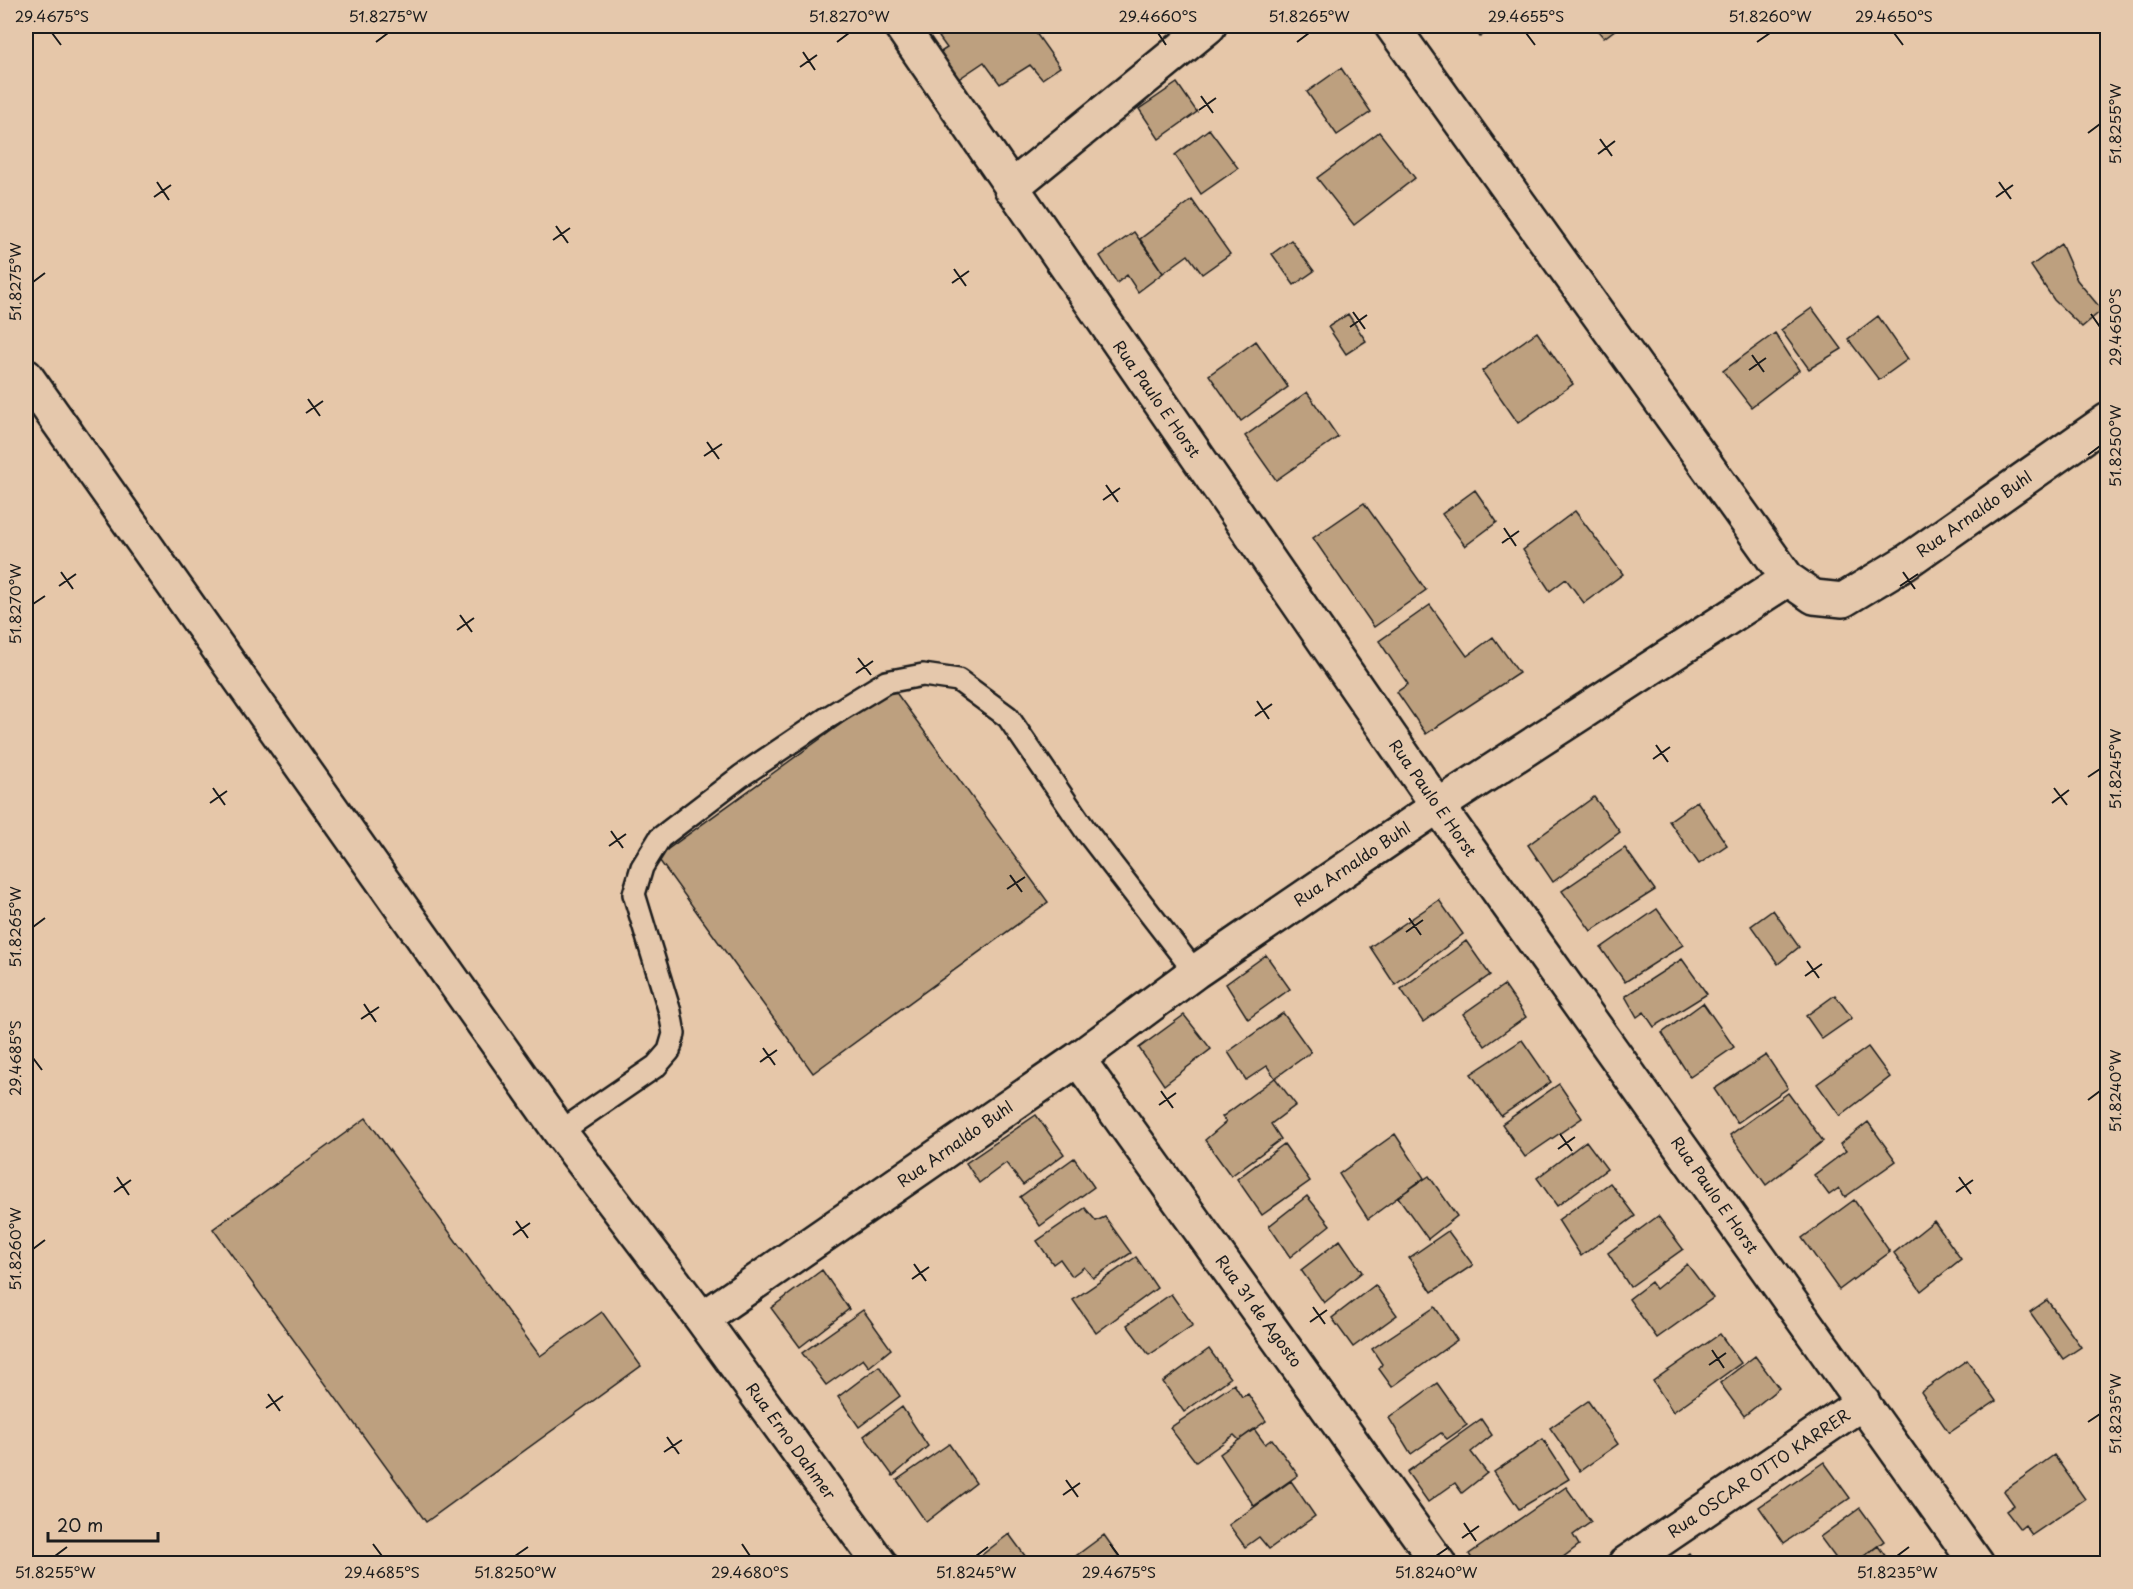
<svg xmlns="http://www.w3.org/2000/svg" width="2133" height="1589" font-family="'Playpen Sans',sans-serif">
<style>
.building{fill:#bda07f;stroke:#1c1c1c;stroke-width:1.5}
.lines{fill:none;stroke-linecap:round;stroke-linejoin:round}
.lane-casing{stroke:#1c1c1c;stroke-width:26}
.street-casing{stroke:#1c1c1c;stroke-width:38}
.lane{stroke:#e5c8ac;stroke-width:21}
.street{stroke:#e5c8ac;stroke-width:33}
.ticks{fill:none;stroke:#1c1c1c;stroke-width:2}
.labels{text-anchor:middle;stroke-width:4.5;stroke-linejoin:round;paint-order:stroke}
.street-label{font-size:16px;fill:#1c1c1c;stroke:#e5c8ac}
.neatline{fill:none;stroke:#1c1c1c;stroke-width:2}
.ticks-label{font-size:15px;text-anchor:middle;fill:#1c1c1c}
</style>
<rect width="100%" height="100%" fill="#e6c7a9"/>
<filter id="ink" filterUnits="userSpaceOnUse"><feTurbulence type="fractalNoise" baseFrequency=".0167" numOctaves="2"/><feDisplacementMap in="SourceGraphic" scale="12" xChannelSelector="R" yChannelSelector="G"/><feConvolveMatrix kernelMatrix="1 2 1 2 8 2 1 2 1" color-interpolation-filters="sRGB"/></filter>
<g filter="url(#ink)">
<!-- building -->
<path class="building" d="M957,26h74l29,41 -18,12 -12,-14 -30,19 -16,-22 -27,18 -18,-27 8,-5 -8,-11z
M1472,26h23l-15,11z
M1594,26h26l-16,12z
M1341,68l30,44 -34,23 -30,-43z
M1177,83l20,29 -38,27 -20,-30z
M1209,129l29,39 -37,26 -26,-39z
M1379,132l36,46 -61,47 -37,-47z
M1192,200l38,54 -28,20 -14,-19 -25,18 -23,-34z
M1134,232l29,41 -25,19 -11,-17 -10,8 -17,-27z
M1291,240l23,31 -20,14 -22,-31z
M2061,244l16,36 25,30 -20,17 -28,-27 -23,-34z
M1812,308l30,41 -33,20 -28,-39z
M1348,314l18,27 -20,13 -18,-27z
M1878,316l30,43 -29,21 -31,-41z
M1537,332l36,52 -55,39 -36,-52z
M1775,333l24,37 -48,37 -28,-36z
M1256,341l32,46 -47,34 -32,-46z
M1307,392l31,45 -62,43 -31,-44z
M1475,490l22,32 -32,24 -23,-32z
M1364,503l62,87 -52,37 -61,-89z
M1575,511l48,63 -39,29 -18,-24 -16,12 -27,-41z
M1430,605l37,51 26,-19 26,36 -93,61 -29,-42 11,-8 -29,-43z
M892,687l156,215 -235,171 -156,-216z
M1594,797l26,35 -67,50 -25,-37z
M1697,801l30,44 -28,19 -30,-43z
M1625,848l30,42 -64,41 -29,-40z
M1439,900l24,34 -68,51 -25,-38z
M1657,909l26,36 -58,37 -24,-34z
M1773,910l26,37 -21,17 -27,-38z
M1466,941l24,34 -67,47 -22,-33z
M1266,955l24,34 -42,30 -22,-35z
M1682,959l25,35 -53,33 -10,-15 -7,5 -12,-21z
M1504,985l22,32 -41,29 -22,-32z
M1835,995l17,23 -30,21 -16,-23z
M1703,1003l31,44 -44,30 -28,-44z
M1283,1013l28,39 -36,26 -8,-12 -21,14 -18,-28z
M1184,1015l27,34 -47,36 -25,-37z
M1522,1040l29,42 -50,34 -30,-42z
M1868,1047l22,30 -50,39 -23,-32z
M1766,1055l22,33 -51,35 -23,-34z
M1275,1078l21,27 -25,19 10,15 -50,37 -26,-36 21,-18 -4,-5z
M1559,1084l23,34 -57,39 -23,-33z
M1788,1093l35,48 -57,44 -36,-50z
M1036,1115l28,39 -41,31 -17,-22 -27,20 -13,-20z
M366,1118l174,238 62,-44 39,54 -215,156 -213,-293z
M1868,1122l28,39 -51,36 -6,-9 -10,7 -15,-20 32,-24 -6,-7z
M1395,1134l29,44 -56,41 -29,-45z
M1586,1141l21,28 -50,37 -20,-28z
M1284,1144l26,37 -48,34 -25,-36z
M1074,1158l20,29 -54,39 -20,-29z
M1429,1176l28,40 -29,23 -30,-42z
M1610,1183l25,33 -54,40 -23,-36z
M1307,1196l23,29 -40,32 -21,-31z
M1854,1200l36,52 -51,38 -37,-52z
M1085,1208l11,13 9,-4 26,36 -38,25 -9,-11 -12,9 -12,-17 -7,5 -16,-23z
M1658,1216l25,33 -53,38 -22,-34z
M1934,1221l27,38 -40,32 -27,-38z
M1448,1231l25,34 -41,27 -23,-34z
M1340,1240l22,32 -38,31 -23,-33z
M1136,1257l21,31 -61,45 -23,-33z
M1687,1264l26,34 -56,40 -28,-39 22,-17 5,7z
M822,1270l27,39 -49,38 -29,-39z
M1375,1285l22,30 -44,32 -21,-29z
M1171,1294l22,31 -44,30 -22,-30z
M2047,1300l34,47 -18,12 -33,-47z
M1435,1307l22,33 -65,47 -13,-18 3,-5 -10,-15z
M863,1310l28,39 -22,18 -6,-8 -37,26 -24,-32z
M1720,1334l21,29 -68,49 -20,-31z
M1209,1349l21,29 -46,34 -21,-30z
M1755,1356l24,32 -35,28 -24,-33z
M1967,1360l29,41 -47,32 -28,-41z
M879,1366l21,30 -41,31 -21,-30z
M1437,1383l30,42 -20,14 -6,-6 -30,21 -22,-36z
M1234,1384l8,13 6,-3 18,27 -27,19 -5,-5 -38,27 -26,-34z
M1588,1401l30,43 -38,27 -30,-43z
M902,1407l26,39 -35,30 -29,-40z
M1481,1419l11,16 -21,17 16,21 -25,20 -7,-10 -27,19 -21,-30z
M1254,1429l11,15 7,-5 26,36 -44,31 -34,-52z
M1543,1439l26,40 -50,30 -25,-37z
M949,1444l27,39 -50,39 -29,-42z
M2054,1455l31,44 -53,36 -7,-10 -5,4 -14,-18 8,-6 -10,-14z
M1824,1462l26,36 -66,45 -25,-36z
M1291,1481l24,35 -46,33 -10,-12 -14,10 -16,-22z
M1566,1487l25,35 -18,13 6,10 -25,19h-79l-6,-10z
M1860,1508l24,33 -31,23h-13l-20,-27z
M1009,1534l22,30h-61z
M1104,1535l17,24 -7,5h-49z
M1878,1546l13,18h-37z
M1689,1553l7,11h-23z"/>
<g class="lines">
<defs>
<path id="lane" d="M560,1132l96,-66 13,-15 5,-17 -4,-22 -36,-118 8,-27 18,-29 81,-62 86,-58 59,-36 37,-7 35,5 50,37 78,114 109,141"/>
<path id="street" d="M901,26l537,780 539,758
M1392,26l396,553
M1011,188l198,-162
M26,376l534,756 142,187 178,245
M1078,1059l361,505
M702,1319l376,-260 117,-87 243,-166 350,-227 26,18 29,3 63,-38 202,-142
M1625,1564l238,-162"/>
</defs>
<!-- lane casing -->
<use href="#lane" class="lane-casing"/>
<!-- street casing -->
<use href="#street" class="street-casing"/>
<!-- lane -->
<use href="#lane" class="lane"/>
<!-- street -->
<use href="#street" class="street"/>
</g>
</g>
<!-- ticks -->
<path class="ticks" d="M52,33l9,12M1158,33l8,12M1526,33l9,12M1894,33l9,12M376,42l12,-9M837,42l12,-9M1297,42l12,-9M1757,42l13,-9M803,52l12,18M800,67l17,-12M1201,96l12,17M1199,110l17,-12M2088,133l12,-9M1600,139l12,17M1598,154l17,-13M157,182l12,18M1999,182l12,17M154,197l17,-12M1996,197l17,-12M556,226l12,17M553,240l17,-12M954,269l12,17M33,282l12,-9M952,283l17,-12M1353,312l12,17M2091,314l9,13M1350,327l17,-12M1752,355l12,17M1749,370l17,-12M308,399l12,17M306,413l17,-12M707,442l12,17M2088,455l12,-9M704,456l18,-12M1106,485l12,17M1103,500l17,-12M1504,528l12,18M1502,543l17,-12M61,572l12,17M1903,572l12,17M59,586l17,-12M1900,586l18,-12M33,604l12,-8M460,615l12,17M457,630l17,-12M858,658l13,17M856,673l17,-12M1257,701l12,18M1255,716l17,-12M1656,745l12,17M1653,759l17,-12M2088,777l12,-8M213,788l12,17M2054,788l13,17M210,803l17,-12M2052,803l17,-13M611,831l12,17M609,846l17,-12M1010,875l12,17M1007,889l18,-12M1409,918l12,17M33,927l12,-9M1406,932l17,-12M1807,961l12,17M1805,976l17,-12M364,1004l12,18M361,1019l18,-12M763,1048l12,17M33,1058l9,12M760,1062l17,-12M1161,1091l12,17M2088,1100l12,-9M1159,1105l17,-12M1560,1134l12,17M1558,1149l17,-12M117,1177l12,18M1959,1177l12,17M114,1192l17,-12M1956,1192l17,-12M516,1221l12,17M513,1235l17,-12M33,1249l12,-9M914,1264l12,17M912,1279l17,-12M1313,1307l12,17M1310,1322l17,-12M1712,1350l12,18M1709,1365l17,-12M268,1394l12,17M266,1408l17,-12M2088,1422l12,-8M667,1437l12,17M664,1452l18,-12M1066,1480l12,17M1063,1495l17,-12M1464,1523l12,18M1462,1538l17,-12M373,1544l9,12M742,1544l8,12M1110,1544l9,12M55,1556l12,-9M515,1556l13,-9M976,1556l12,-9M1436,1556l13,-9M1897,1556l12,-9"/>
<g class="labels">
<!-- street labels -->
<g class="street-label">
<text transform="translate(1157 399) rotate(55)" y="6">Rua Paulo E Horst</text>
<text transform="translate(1974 514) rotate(-35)" y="6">Rua Arnaldo Buhl</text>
<text transform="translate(1433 798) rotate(55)" y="6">Rua Paulo E Horst</text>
<text transform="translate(1352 864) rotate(-34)" y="6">Rua Arnaldo Buhl</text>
<text transform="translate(955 1144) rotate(-35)" y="6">Rua Arnaldo Buhl</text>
<text transform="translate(1715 1195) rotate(55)" y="6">Rua Paulo E Horst</text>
<text transform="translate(1259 1311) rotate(54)" y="6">Rua 31 de Agosto</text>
<text transform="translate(791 1441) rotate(54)" y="6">Rua Erno Dahmer</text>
<text transform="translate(1759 1473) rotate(-34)" y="6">Rua OSCAR OTTO KARRER</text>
</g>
</g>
<!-- margin -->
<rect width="2133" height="1589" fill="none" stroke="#e5c8ac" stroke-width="66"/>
<!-- scale -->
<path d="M48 1532v9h110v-9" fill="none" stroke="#1c1c1c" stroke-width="3"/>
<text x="57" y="1532" font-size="18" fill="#1c1c1c" stroke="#e5c8ac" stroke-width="4.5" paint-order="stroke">20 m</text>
<rect x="33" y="33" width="2067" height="1523" class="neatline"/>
<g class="ticks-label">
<text x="52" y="22">29.4675°S</text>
<text x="388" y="22">51.8275°W</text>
<text x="849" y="22">51.8270°W</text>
<text x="1158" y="22">29.4660°S</text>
<text x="1309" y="22">51.8265°W</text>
<text x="1526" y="22">29.4655°S</text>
<text x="1770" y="22">51.8260°W</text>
<text x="1894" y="22">29.4650°S</text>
<text transform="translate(2116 124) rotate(-90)" y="5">51.8255°W</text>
<text transform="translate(16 282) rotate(-90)" y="5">51.8275°W</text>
<text transform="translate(2116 327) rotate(-90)" y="5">29.4650°S</text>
<text transform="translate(2116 446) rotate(-90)" y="5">51.8250°W</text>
<text transform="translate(16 604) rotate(-90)" y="5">51.8270°W</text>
<text transform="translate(2116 769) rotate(-90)" y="5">51.8245°W</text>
<text transform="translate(16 927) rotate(-90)" y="5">51.8265°W</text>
<text transform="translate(16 1058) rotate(-90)" y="5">29.4685°S</text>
<text transform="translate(2116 1091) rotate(-90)" y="5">51.8240°W</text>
<text transform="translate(16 1249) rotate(-90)" y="5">51.8260°W</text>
<text transform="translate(2116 1414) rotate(-90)" y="5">51.8235°W</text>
<text x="55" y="1578">51.8255°W</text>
<text x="382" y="1578">29.4685°S</text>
<text x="515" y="1578">51.8250°W</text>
<text x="750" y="1578">29.4680°S</text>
<text x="976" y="1578">51.8245°W</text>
<text x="1119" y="1578">29.4675°S</text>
<text x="1436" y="1578">51.8240°W</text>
<text x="1897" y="1578">51.8235°W</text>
</g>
</svg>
